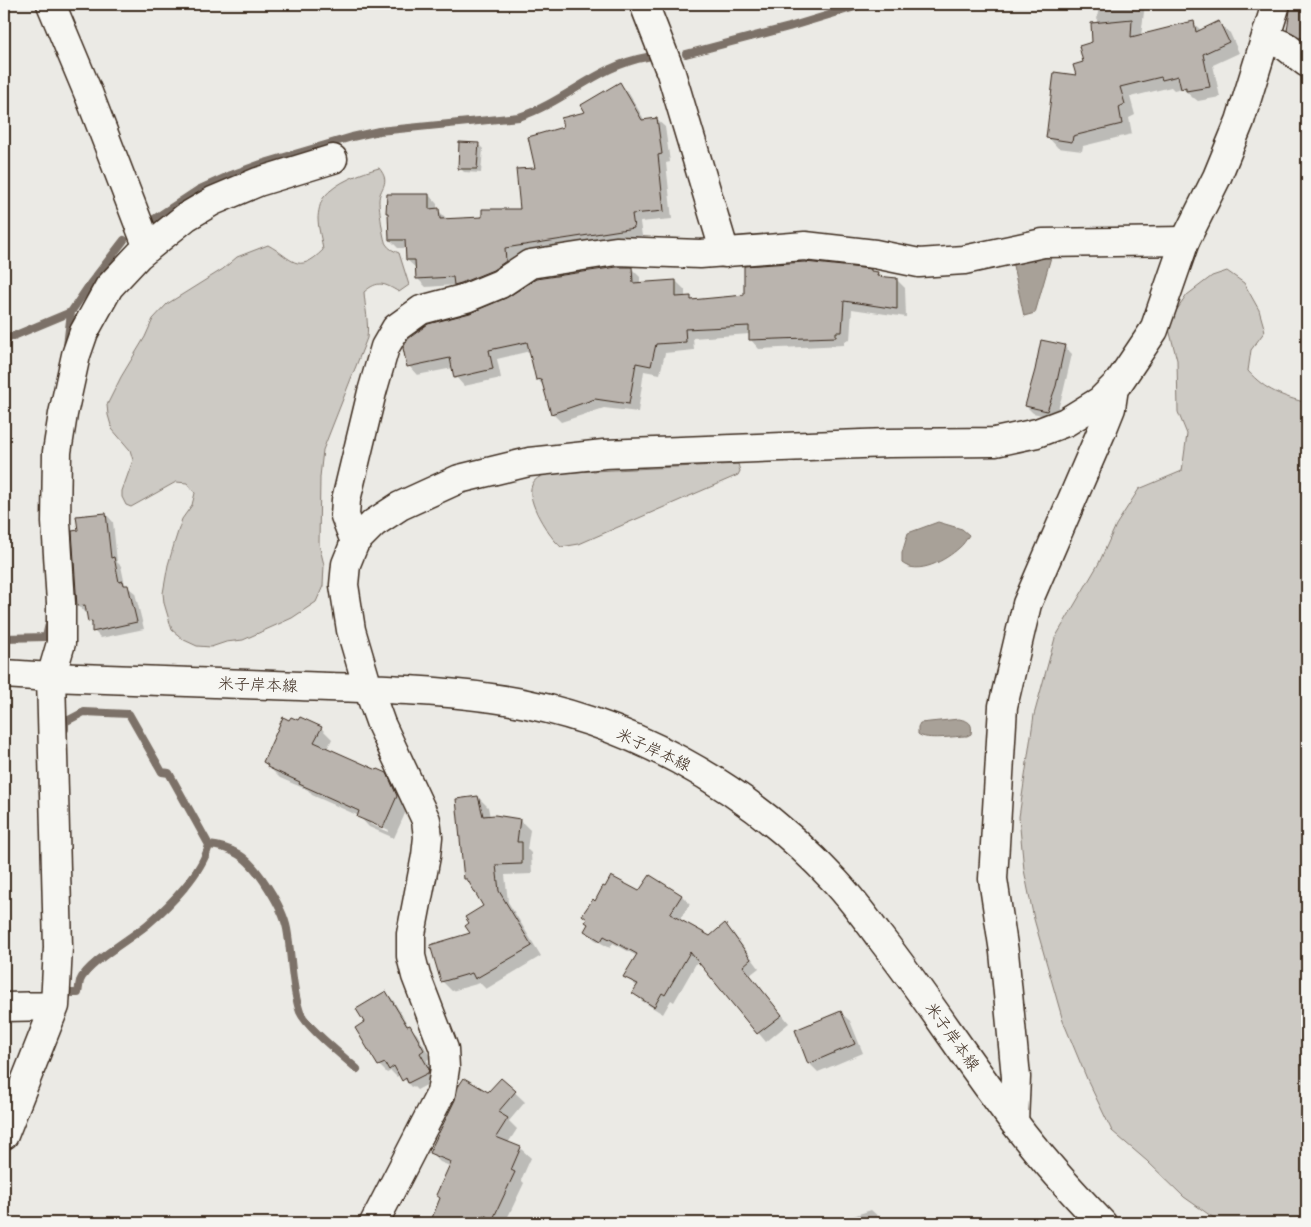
<svg xmlns="http://www.w3.org/2000/svg" width="1311" height="1227" font-family="Kalam,'Klee One',sans-serif">
<style>
.green{fill:#cdcac4;stroke:#847a71}
.water{fill:#a8a198;stroke:#7c7167}
.shadow{fill:#0003;fill-rule:evenodd}
.lines{fill:none;stroke-linecap:round;stroke-linejoin:round}
.stream{stroke:#7c7167;stroke-width:8}
.building{fill:#bab4ae;stroke:#3b2a1e}
.street-casing{stroke:#3b2a1e;stroke-width:31}
.secondary-casing{stroke:#3b2a1e;stroke-width:31}
.street{stroke:#f6f6f2;stroke-width:28}
.secondary{stroke:#f6f6f2;stroke-width:28}
.labels{text-anchor:middle;stroke-width:4.5;stroke-linejoin:round;paint-order:stroke}
.street-label{font-size:16px;fill:#3b2a1e;stroke:#f6f6f2}
</style>
<rect width="100%" height="100%" fill="#ebeae5"/>
<filter id="ink" filterUnits="userSpaceOnUse"><feTurbulence type="fractalNoise" baseFrequency=".02" numOctaves="2"/><feDisplacementMap in="SourceGraphic" scale="10" xChannelSelector="R" yChannelSelector="G"/><feConvolveMatrix kernelMatrix="1 2 1 2 8 2 1 2 1" color-interpolation-filters="sRGB"/></filter>
<g filter="url(#ink)">
<!-- green -->
<path class="green" d="M379,168c13,16 0,19 0,33 0,6 4,38 7,43 3,5 8,7 13,9l10,32 -10,7c-15,-9 -21,-12 -35,0 1,15 5,32 3,46l-44,112 -3,27 -1,67 5,21 -1,21 -7,16 -24,16 -49,22 -17,2 -15,5 -14,-1 -13,-6 -12,-10 -8,-27 -1,-10 5,-28 7,-24 7,-22 10,-14 3,-12 -8,-10 -11,-1 -45,25 -5,-2 -4,-8v-6l11,-31 -3,-10 -18,-21 -4,-14 -1,-10 14,-28 24,-40 8,-18 14,-15 56,-35 14,-12 31,-12c24,13 29,31 55,5 -1,-10 -5,-21 -5,-31 0,-6 2,-17 6,-22 12,-15 37,-24 55,-29z
M1227,271l17,12 15,27 6,21 -14,19 -3,21c18,20 34,25 59,32v820h-86l-37,-26 -37,-36 -35,-30 -25,-52 -24,-58 -29,-102 -10,-49 -5,-53 15,-102 21,-77 44,-75 17,-38 23,-36 43,-18 5,-37 -9,-22 -1,-52 -8,-31 5,-15 13,-19 25,-19z
M738,464l2,7 -2,4 -159,69 -18,3c-12,-10 -36,-47 -29,-62 3,-8 12,-10 19,-12z"/>
<!-- water -->
<path class="water" d="M1051,257l-16,56 -11,3 -12,-55z
M938,522l24,7 7,6c-3,5 -6,10 -10,13 -13,12 -41,28 -57,15v-10l6,-20z
M959,719c10,2 14,4 12,15l-4,2c-12,0 -41,5 -49,-2v-7l2,-4z"/>
<!-- shadow -->
<path class="shadow" d="M1099,4h46l-4,32 52,-13 9,8 17,-8 11,10 9,20 -26,12 7,32 -22,4 -4,-3h-1l-11,-10 -8,2 -3,-3 -41,10 5,18 -6,3 3,16 -49,12 -1,5 -24,-3 -10,-11 46,-94z
M1292,4h15v41l-10,-6 -9,-10z
M620,84l8,8 17,29 11,-2 9,8 5,35 -4,1 6,56 -32,3 2,14 -129,20 1,14 -51,23 -8,-8 -29,2 -9,-9 -1,-10 -9,-8v-12h-9l-8,-8v-25l-2,-2 41,-18 8,9v5l11,11 35,-2 38,-8 16,-41 28,-41 21,-15z
M479,145l4,4 -2,24 -17,-1 -4,-4z
M631,268l9,9v7l36,-3 9,9v8h5l3,3 53,-5 126,-24 5,1 4,4 15,2 9,9 1,29 -54,-8 -2,31 -6,1v4l-85,4 -8,-9 -1,-6 -57,4 1,12 -29,3 -5,21 -16,-3 -6,41 -34,-4 -43,14 -9,-9 -8,-27 -7,-7 -7,-28 -33,8 4,19 -37,8 -8,-9 -3,-9 -36,7 -8,-9z
M1064,346l8,8 -9,39 -8,25 -22,-5 -7,-7z
M106,514l7,8 4,40 4,4 4,19 10,8 9,36 -43,9 -7,-7 -1,-7 -3,-3 -2,-8h-3l-7,-8 1,-74z
M290,722l31,6 11,11 -5,10 59,25 11,11 11,22 -14,31 -25,-11 -10,-11 -47,-21 -4,-5 -28,-12 -16,-16zM370,821l19,9 -1,2 -18,-8z
M478,797l10,10 2,10 30,3 10,10 -3,19 4,4 1,21 -27,1 3,27 33,54 -55,33 -6,-6 -28,8 -10,-10 29,-47 13,-27 -11,-21 -7,-7z
M650,877l32,19 8,8 -11,16 31,17 15,-12 8,8 26,35 -9,7 39,48 -23,19 -68,-82 -24,42 -3,-2 -8,14 -21,-13 -8,-8 4,-6 -13,-10 12,-21 -24,-13 -3,5 -16,-9 -8,-8 9,-28 45,-10z
M386,992l7,8 16,27 8,7 14,24 -4,2 9,17v3l-19,10 -4,-4 -2,1 -11,-13 -3,3 -6,-6 -4,2 -8,-8 -23,-37 10,-5z
M840,1012l10,9 13,32 -45,19 -9,-9z
M501,1079l24,23 -16,19 8,8 -9,14 13,6 10,9 -10,22 3,3 -19,40h-74l10,-25 9,-32 -10,-4 -10,-10z
M871,1210l9,8 1,5h-42l-1,-2z"/>
<g class="lines">
<!-- stream -->
<path class="stream" d="M686,54l103,-27 76,-23
M154,219l44,-29 33,-15 30,-11 91,-27 27,-6 140,-14c46,-15 80,-52 128,-60
M4,340l67,-28
M67,346l4,-34 19,-28 34,-44
M4,638l42,-1 3,-13
M65,729v-7l19,-10 45,2 33,58 7,1 40,72c-7,28 -39,60 -61,79 -16,14 -61,39 -68,57 -1,4 -1,8 -2,12h-11
M209,845c11,1 19,3 29,9 19,11 45,54 49,75 5,27 4,57 13,83 7,16 43,44 57,57"/>
</g>
<!-- building -->
<path class="building" d="M1291,4h16v37l-20,-11z
M1132,19l-1,18 40,-10v-1l23,-5 2,11 23,-11 10,21 -26,12 7,33 -24,4v-4l-5,2 -3,-13 -16,4 -1,-3 -41,10 5,17 -6,3 3,17 -49,12 -1,6 -26,-4 8,-66 22,3 -3,-10 10,-3 -4,-16 13,-4 -1,-19z
M620,82l22,38 15,-2 5,36 -4,1 6,56 -32,3 2,14 -129,20 1,13 -13,9 -32,13 -7,2 -1,-8 -37,2 -1,-19h-9l-1,-20h-16l-1,-27h-2l1,-19h42v15l10,-1 1,11 42,-2v-8h38l-4,-40 19,-1 -7,-31 35,-10 -2,-9 24,-6 -4,-7z
M459,142l20,1 -2,26h-19z
M805,262l66,7v2l7,1 -1,4 20,2v31l-53,-8 -2,31h-6v5l-87,3v-14l-64,3 1,13 -30,2 -5,22 -15,-3 -7,41 -34,-5 -44,15 -10,-35 -5,1 -9,-38 -38,8 4,19 -39,9 -4,-20 -43,9 -4,-19 5,-9 20,-15 42,-11 36,-15 30,-19 81,-12h15l1,16 43,-3v17l15,-1v4l53,-5v-29z
M1041,340l24,5 -9,41 -9,25 -22,-5 10,-36z
M106,513l5,45 3,-1 5,25 4,-1 1,4h4l9,37 -45,10v-11l-4,1 -3,-17 -8,1 -5,-75 6,-1 -2,-14z
M283,717l6,3 2,-3 7,3 2,-3 22,10 -8,15 63,28 1,-1 9,4 10,23 -14,32 -26,-11 2,-6 -60,-27 1,-2 -33,-15 1,-2 -5,-3z
M478,796l5,20 12,-1 25,4 -3,23h5v22l-26,1 3,26 33,55 -57,33 -3,-6 -31,9 -11,-37 40,-12 -5,-7 4,-3 -4,-6 18,-11 -16,-27h-3l-8,-80z
M650,875l32,20 -12,19 40,22 15,-13 26,36 -8,7 39,49 -25,19 -67,-82 -25,43 -3,-2 -8,14 -22,-14 6,-9 -15,-7 14,-23 -33,-18 -3,5 -17,-10 4,-7 -3,-2 2,-3 -5,-4 11,-16 2,2 8,-15 2,1 6,-11 28,15z
M386,991l21,35 3,-1 14,25 -4,3 9,16 -1,4 -20,10 -2,-5 -4,3 -8,-15 -5,4 -4,-7 -7,3 -23,-38 9,-6 -8,-13z
M841,1011l14,33 -47,20 -13,-34z
M464,1078l24,14 13,-14 15,13 -18,21 10,6 -12,19 25,10 -10,23 4,2 -22,47 -10,-4 -4,8h-49l10,-25 -4,-3 15,-33 -22,-9 26,-53 3,-13z"/>
<g class="lines">
<defs>
<path id="street" d="M51,4l38,91 59,153
M644,4l27,69 54,180
M1266,38l19,8 22,17
M355,542l-10,-26 1,-16 26,-108 13,-45 11,-19 25,-18 45,-12 34,-14 30,-20 86,-13 84,3 105,-8 70,8 44,9 45,-3 79,-17 142,-2
M368,688l13,36 45,96 2,17 -2,19 -15,78v22l5,20 28,73 1,19 -4,25 -67,130
M4,1007l51,-1
M1014,1122l2,-45 -12,-125 -11,-73 10,-173 24,-102 76,-176 8,-20 3,-20
M4,1135l51,-129 3,-59 -7,-270 10,-34v-40l-5,-81 1,-70 6,-38 13,-59 8,-23 25,-45 30,-32 47,-38 27,-16 45,-19 75,-23"/>
<path id="secondary" d="M4,674l47,3c83,3 166,6 249,9 64,2 129,3 192,12 131,18 253,86 343,183 16,17 30,36 44,55 47,60 88,125 135,186 27,36 57,69 88,101
M368,688l-17,-58 -7,-45 2,-21 9,-22 19,-19 26,-17 59,-27 70,-17 75,-8 284,-11 107,-1 42,-9 29,-11 34,-21 19,-19 35,-52 31,-89 32,-64 23,-56 36,-117"/>
</defs>
<!-- street casing -->
<use href="#street" class="street-casing"/>
<!-- secondary casing -->
<use href="#secondary" class="secondary-casing"/>
<!-- street -->
<use href="#street" class="street"/>
<!-- secondary -->
<use href="#secondary" class="secondary"/>
</g>
</g>
<g class="labels">
<!-- street labels -->
<g class="street-label">
<text transform="translate(258 684) rotate(2)" y="6">米子岸本線</text>
<text transform="translate(654 749) rotate(25)" y="6">米子岸本線</text>
<text transform="translate(953 1036) rotate(54)" y="6">米子岸本線</text>
</g>
</g>
<!-- margin -->
<rect width="1311" height="1227" fill="none" stroke="#f6f6f2" stroke-width="20"/>
<rect x="10" y="10" width="1291" height="1207" fill="none" stroke="#3b2a1e" stroke-width="2" filter="url(#ink)"/>
</svg>
